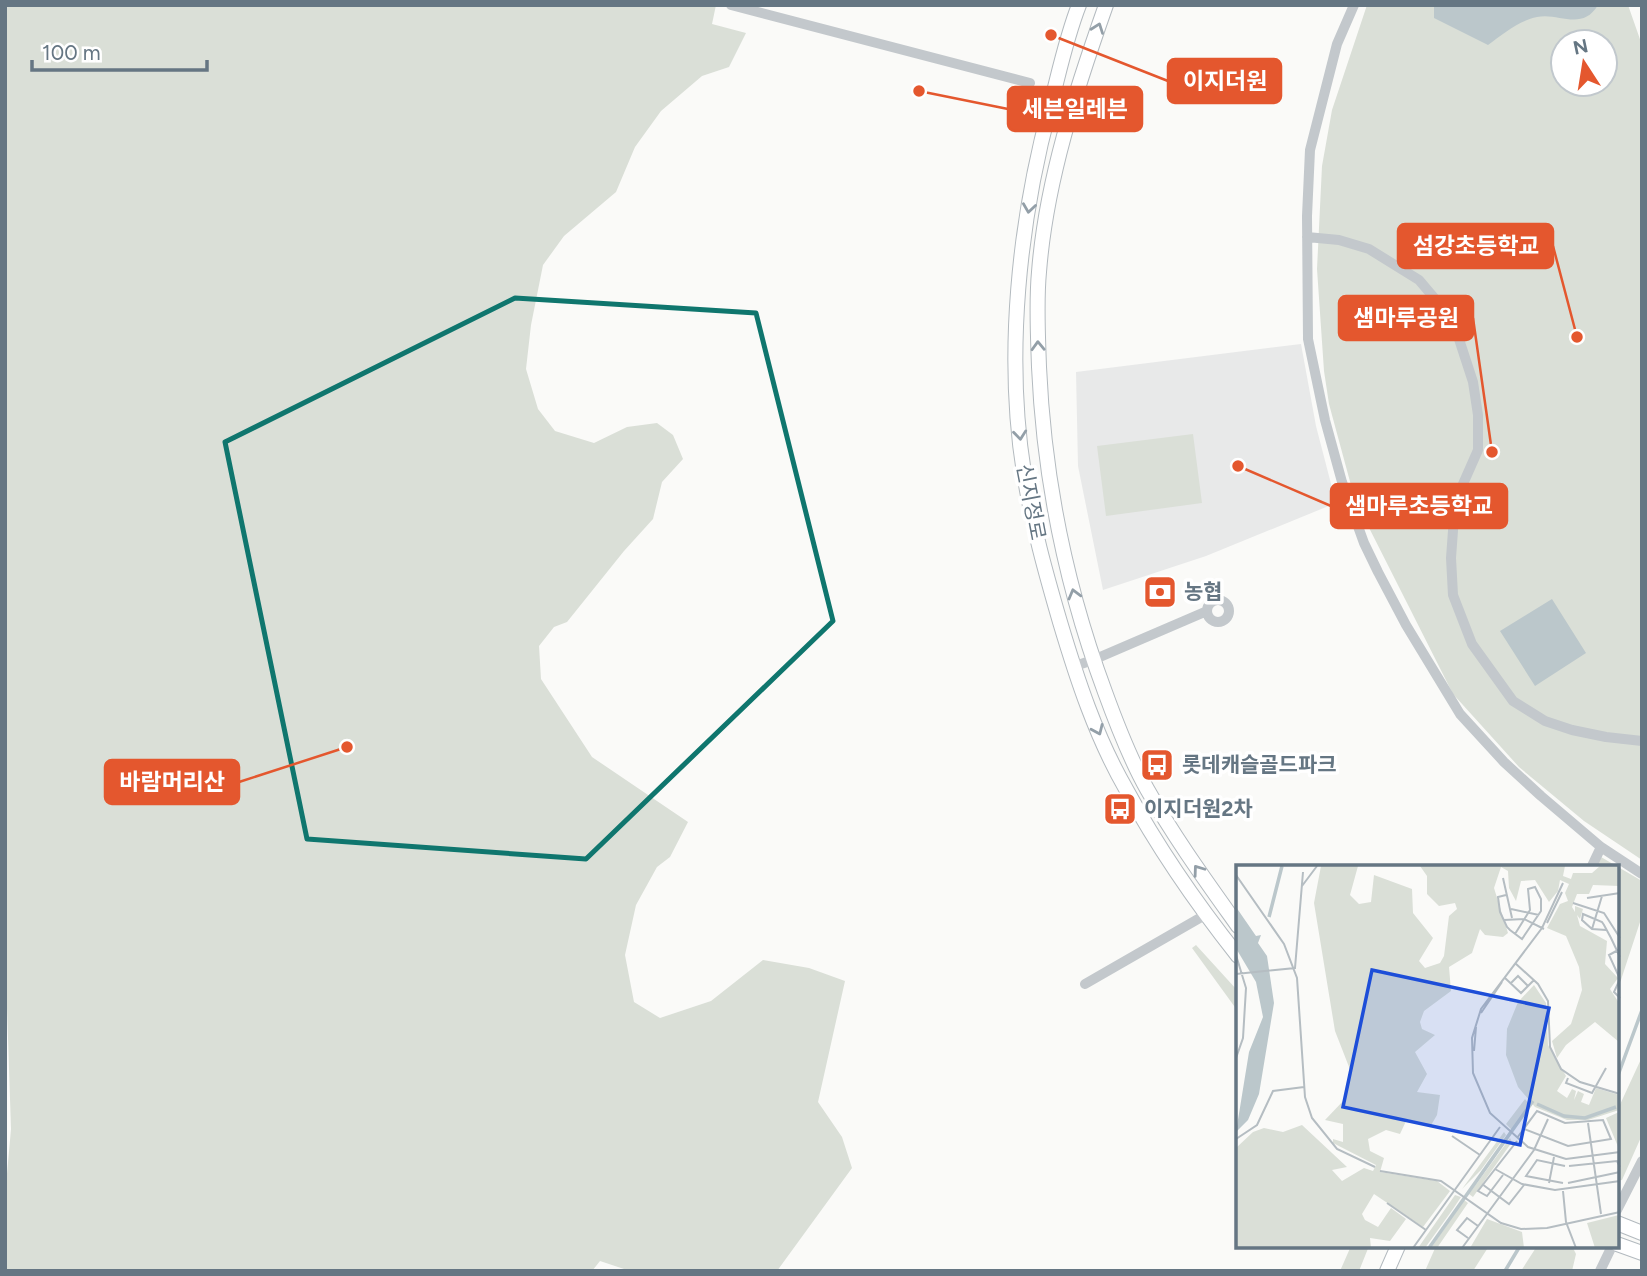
<svg xmlns="http://www.w3.org/2000/svg" width="1647" height="1276" font-family="Figtree,'Noto Sans KR',sans-serif">
<style>
.built{fill:#e8e9e9}
.green{fill:#dadfd7;fill-rule:evenodd}
.water{fill:#bbc7cb}
.lines{fill:none;stroke-linecap:round;stroke-linejoin:round}
.stream{stroke:#bbc7cb;stroke-width:3.5}
.secondary-casing{stroke:#b3babf;stroke-width:16}
.street{stroke:#c3c8cc;stroke-width:10}
.secondary{stroke:#fff;stroke-width:14}
.oneway{stroke:#939fa8}
.marked{fill:none;stroke:#0f766e;stroke-width:5;stroke-linejoin:round}
.labels{text-anchor:middle;stroke-width:7;stroke-linejoin:round;paint-order:stroke}
.street-label{font-size:21px;fill:#657683;stroke:#fff}
.poi-label{font-size:21px;font-weight:bold;fill:#657683;stroke:#fff;text-anchor:start}
.inset-river{fill:none;stroke:#bbc7cb;stroke-width:3.5}
.inset-road{fill:none;stroke:#b5bdc2;stroke-width:2}
.view{fill:#1d4ed8;fill-opacity:0.15;stroke:#1d4ed8;stroke-width:3.5}
.inset-edge{fill:none;stroke:#657683;stroke-width:3.5}
.leader{fill:none;stroke:#e4572e;stroke-width:2.5}
.callout-dot{fill:#e4572e;stroke:#fff;stroke-width:2.5}
.callout{fill:#e4572e;stroke:#e4572e;stroke-width:2.5}
.callout-label{font-size:23px;text-anchor:middle;font-weight:bold;fill:#fff}
</style>
<rect width="100%" height="100%" fill="#fafaf8"/>
<!-- built -->
<path class="built" d="M1301,344l15,82 20,77 -130,53 -103,34 -25,-124 -2,-94z"/>
<!-- green -->
<path class="green" d="M5,5h711l-4,19 34,9 -17,34 -27,9 -41,35 -26,36 -19,45 -52,44 -21,29 -12,60 -5,44 12,40 17,22 39,12 33,-16 30,-4 16,12 10,24 -21,23 -9,37 -29,32 -57,71 -13,5 -15,19 2,33 51,78 96,65 -18,35 -13,10 -21,38 -11,50 9,47 26,16 51,-17 52,-41 46,8 36,13 -27,121 24,35 10,31 -75,103h-147l-30,-10 -8,10h-587v-75l6,-67 -6,-182z
M1367,5h261l14,40v815l-58,-39 -65,-54 -66,-73 -98,-194 -26,-96 -5,-33 -7,-102 5,-103 10,-56zM1563,42h42v42h-42z
M1193,434l9,69 -96,13 -9,-70z
M1601,857l41,24v35l-25,76v-126h-20z
M1196,945l41,45v20l-45,-62z
M1642,1057v78l-20,45 -5,1v-70z
M1351,1246h18l-10,25h-19z
M1436,1246h53l-16,25h-48z
M1537,1246h35l4,8 -4,17h-51z"/>
<!-- water -->
<path class="water" d="M1434,5h164c-16,27 -40,7 -61,12 -19,4 -34,17 -49,28l-54,-27z
M1552,599l34,54 -51,33 -35,-55z"/>
<g class="lines">
<!-- stream -->
<path class="stream" d="M1617,1078l25,-68
M1505,1271l15,-25"/>
<defs>
<path id="secondary" d="M1079,5c-13,33 -20,68 -29,102 -31,115 -45,248 -26,366 8,51 22,101 36,149 17,57 36,115 66,167 32,59 70,114 112,167
M1106,5c-30,85 -60,176 -67,267 -3,31 -1,63 0,95 5,112 27,220 66,325 12,33 25,67 42,97 27,48 59,92 91,137
M1617,1223l25,10
M1617,1244l25,9
M1387,1271l11,-25"/>
</defs>
<!-- secondary casing -->
<use href="#secondary" class="secondary-casing"/>
<!-- street -->
<path class="street" d="M731,5l299,78
M1354,5l-17,39 -27,106 -3,66 1,123 17,81 17,62 22,61 14,29 28,53 54,89 44,48 37,34 60,51 41,27
M1307,237l32,3 30,9 50,31 22,26 16,27 16,49 5,33v35l-15,34 -9,33 -3,41 2,37 19,49 41,57 32,20 27,9 34,7 36,4
M1207 611a11 11 0 1 1 22 0a11 11 0 1 1-22 0Z
M1072,667l21,-7 114,-49
M1592,866l9,-19
M1085,984l120,-69
M1617,1210l25,-49
M1600,1271l12,-25"/>
<!-- secondary -->
<use href="#secondary" class="secondary"/>
</g>
<!-- one-way arrows -->
<defs><path id="oneway-chevron" d="M-2-3.5L2.5 0L-2 3.5" fill="none" stroke-width="1.6" stroke-linecap="round" stroke-linejoin="round" transform="scale(1.75)"/></defs>
<g class="oneway">
<use href="#oneway-chevron" transform="translate(1098 28) rotate(-70)"/>
<use href="#oneway-chevron" transform="translate(1029 208) rotate(98)"/>
<use href="#oneway-chevron" transform="translate(1038 346) rotate(-92)"/>
<use href="#oneway-chevron" transform="translate(1020 435) rotate(84)"/>
<use href="#oneway-chevron" transform="translate(1074 594) rotate(-105)"/>
<use href="#oneway-chevron" transform="translate(1098 730) rotate(66)"/>
<use href="#oneway-chevron" transform="translate(1198 870) rotate(-126)"/>
</g>
<!-- marked area -->
<path class="marked" d="M515,298l241,15 77,308 -247,238 -279,-20 -82,-397z"/>
<!-- icons -->
<defs>
<symbol id="bank-square" viewBox="-11 -11 22 22"><rect x="-9" y="-9" width="18" height="18" rx="4" fill="#e4572e" stroke="#fff"/><path d="M-6-4H6V4H-6ZM0-2.3a2.3 2.3 0 1 0 0 4.6a2.3 2.3 0 1 0 0-4.6Z" fill="#fff"/></symbol>
<symbol id="bus-square" viewBox="-11 -11 22 22"><rect x="-9" y="-9" width="18" height="18" rx="4" fill="#e4572e" stroke="#fff"/><path d="M-5-6H5V4H4V6H2V4H-2V6H-4V4H-5ZM-3.5-4V0h7V-4ZM-3.5 1.2v1.5H-2V1.2ZM2 1.2v1.5H3.5V1.2Z" fill="#fff"/></symbol>
</defs>
<g fill-rule="evenodd">
<use href="#bank-square" x="1141" y="573" width="38" height="38"/>
<use href="#bus-square" x="1138" y="746" width="38" height="38"/>
<use href="#bus-square" x="1101" y="790" width="38" height="38"/>
</g>
<g class="labels">
<!-- street labels -->
<g class="street-label">
<text transform="translate(1031 502) rotate(79)" y="7">신지정로</text>
</g>
<!-- poi labels -->
<g class="poi-label">
<text x="1184" y="599">농협</text>
<text x="1182" y="772">롯데캐슬골드파크</text>
<text x="1144" y="816">이지더원2차</text>
</g>
</g>
<!-- overview -->
<g transform="translate(1236 865)">
<rect width="383" height="383" fill="#fafaf8"/>
<path d="M85,1h37l-8,29 9,9 12,-2 3,-27 38,14 1,24 20,25 -14,23 6,7 15,-5 4,-7 5,-40 8,-7 -2,-6 -16,3 -12,-12v-18l-7,-10h145l-2,10 8,3 2,-6h19l8,-7h19v20l-26,-1 -4,9h-12l-5,13 3,5v-6l8,3 -3,10 -3,-4 3,11 27,15 -2,23 13,14 -8,11 9,14v39l-24,-20 -29,23 -9,13 -5,-17 19,-17 11,-34 -3,-23 -13,-31 -19,-8 13,-24 8,-3 -3,-8 4,-9 -9,-4 -2,11 -9,11 -14,-22 -14,1 -5,20 -7,-13 -1,-17 -7,-4 -7,21 14,45 -5,4 -18,-2 -5,-6 -8,24 -23,14 2,24 -27,20 -4,11 2,7 13,6 -20,17 12,22 -10,18 23,3 -3,20 -7,12 -23,-8 -7,15 -14,-4 -18,9 2,12 14,7 -4,14 57,9 13,10 -27,36 -49,-33 -12,20 3,6 13,7 13,-19 15,11 -16,22 -20,-3 1,10h-135v-100l17,-16 11,-4 19,4 19,-7 45,42 -15,3 10,11 22,-13 9,3 3,-6 -43,-22v-4l10,3v-18l-18,-4 20,-21 6,-27 -16,-41 -21,-128zM298,120l12,18 2,42 18,31 -9,15 10,7 5,-9 4,2 -2,9 4,-9 6,3 -3,8 8,3 7,-17 23,7v15l-31,10h-21l-32,-13 -17,-20 -12,-32 1,-26 11,-27zM289,234l4,5 -17,26 -6,-6zM383,247l1,37h-1l-13,-31zM268,267l2,3 -25,35 -19,19zM274,273l2,4 -39,55 -4,-3zM219,330l6,2 -8,12 -28,39h-7zM228,335l4,3 -31,45h-6zM383,350v33h-24l-8,-25zM251,354l35,13 2,16h-54z" fill="#dadfd7"/>
<path d="M0,42l20,29 5,-1 -3,8 9,13 7,47 -15,91 -11,26 -12,12 13,-80 14,-35 -7,-35 -19,-32z" fill="#bbc7cb"/>
<path class="inset-river" d="M33,52l13,-51M301,239l27,12 21,2 31,-11M193,383l104,-147"/>
<path class="inset-road" d="M0,10l48,69 13,34 8,119 7,21 25,31 38,18M267,13l9,40M327,18l-21,45 -61,81 -9,29 1,35 17,40 38,34 38,12 54,-7M66,21l15,-20M270,30l-8,2 2,15 7,15 3,3 12,9 19,-28v-12l-6,-12 -7,2 2,21 -15,24M351,33l33,-5M337,38l31,10 16,25M275,44l28,6M268,55l20,-1 20,10M311,58l15,-31M356,64l10,-33M370,65l-14,-1 -10,-9 1,-6 19,8 2,3 7,13 9,19M384,84l-11,6 11,24M0,90l10,33 -3,50 -7,20M279,98l23,21 10,17 2,46 11,22 19,13 40,12M0,109l59,-6 8,-96M269,113l16,15 13,-13M384,114l-6,13 6,6M275,118l7,-7 10,10M245,148l21,-31M238,186l2,-24M332,213l-2,5 26,10 14,-25M352,258l13,91M216,271l28,19M281,273l20,-27 28,12 38,-3 8,19 -43,7 -44,-17M0,274l21,-14 16,-34 31,-4M333,301l48,-5 3,6M259,304l27,15 33,6 65,-9M144,306l61,10 60,42 20,6 26,-1 73,-16M267,310l-16,21 -9,-5 39,-50M313,318l5,-26M327,318l-37,-7 11,-16 28,6M332,318l52,-11M246,319l27,20 15,-19M327,326l3,31 10,26M151,338l39,27M232,373l-11,-8 10,-12 11,8M177,383l87,-121M226,383l72,-98 14,-31"/>
<path class="view" d="M136,105l177,38 -29,137 -177,-38z"/>
<rect width="383" height="383" class="inset-edge"/>
</g>
<!-- callouts -->
<path class="leader" d="M1051 35L1168 81M919 91L1008 109M1577 337L1553 246M1492 452L1473 318M1238 466L1331 506M347 747L239 782"/>
<g class="callout-dot">
<circle cx="1051" cy="35" r="7"/>
<circle cx="919" cy="91" r="7"/>
<circle cx="1577" cy="337" r="7"/>
<circle cx="1492" cy="452" r="7"/>
<circle cx="1238" cy="466" r="7"/>
<circle cx="347" cy="747" r="7"/>
</g>
<g class="callout">
<rect x="1168" y="59" width="113" height="44" rx="7"/>
<rect x="1008" y="87" width="134" height="44" rx="7"/>
<rect x="1398" y="224" width="155" height="44" rx="7"/>
<rect x="1339" y="296" width="134" height="44" rx="7"/>
<rect x="1331" y="484" width="176" height="44" rx="7"/>
<rect x="105" y="760" width="134" height="44" rx="7"/>
</g>
<g class="callout-label">
<text x="1225" y="89">이지더원</text>
<text x="1075" y="117">세븐일레븐</text>
<text x="1476" y="254">섬강초등학교</text>
<text x="1406" y="326">샘마루공원</text>
<text x="1419" y="514">샘마루초등학교</text>
<text x="172" y="790">바람머리산</text>
</g>
<!-- border -->
<rect width="1647" height="1276" fill="none" stroke="#657683" stroke-width="14"/>
<!-- north arrow -->
<g transform="translate(1584 63) rotate(348)"><circle r="33" fill="#ffffff" stroke="#c1c8cd" stroke-width="2"/>
<path d="M0-5L12 26L0 18L-12 26Z" fill="#e4572e"/>
<text y="-10" font-size="19" font-weight="bold" text-anchor="middle" fill="#657683">N</text>
</g>
<!-- scale -->
<path d="M32 60v10h175v-10" fill="none" stroke="#657683" stroke-width="3.5"/>
<text x="42" y="60" font-size="21" fill="#657683" stroke="#ffffff" stroke-width="5" paint-order="stroke">100 m</text>
</svg>
